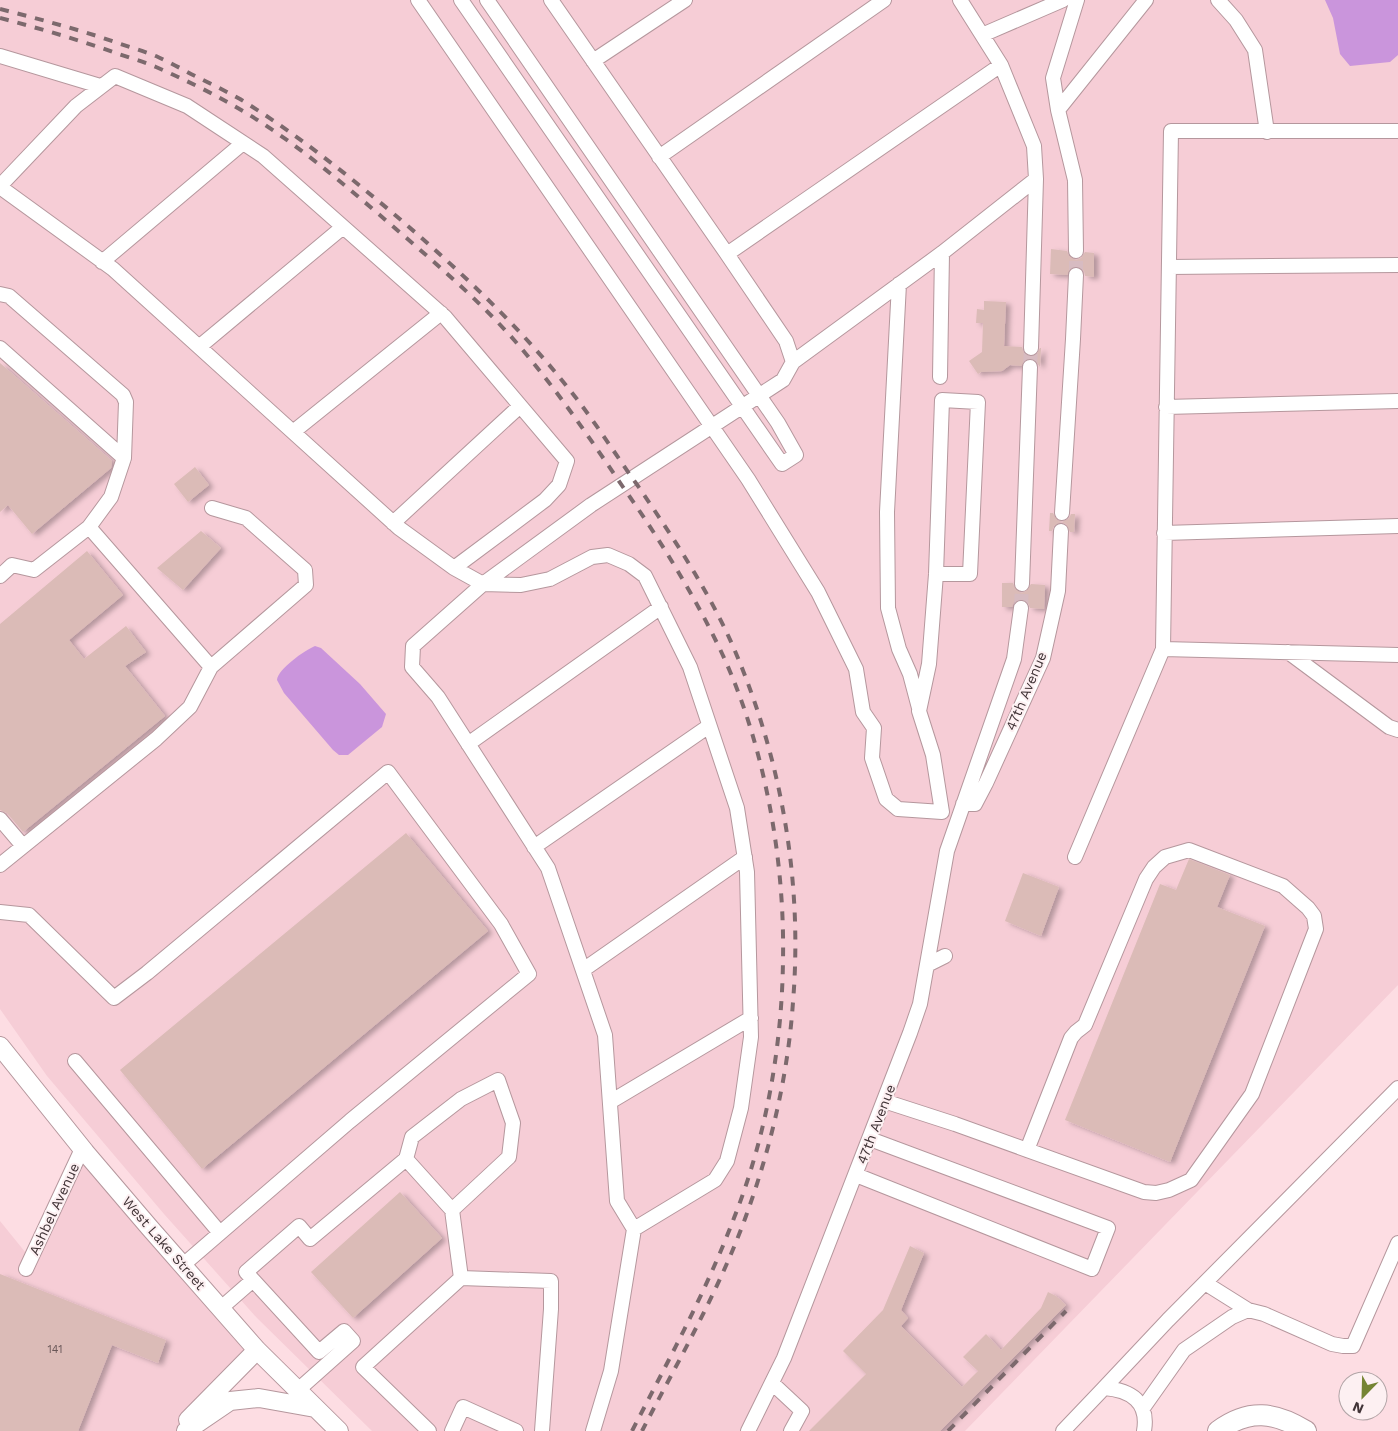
<svg xmlns="http://www.w3.org/2000/svg" width="1398" height="1431" font-family="'Work Sans',sans-serif">
	<defs>
		<filter id="shadow"><feDropShadow dx="4.5" dy="2.5" stdDeviation="2.5" flood-color="#0004"/></filter>
	</defs>
	<rect width="100%" height="100%" fill="#fddde3"/>
	<path fill="#f6cdd6" d="M 0,0 L 1398,0 L 1398,985 L 965,1431 L 372,1431 L 257,1318 L 164,1214 L 47,1076 L 0,1009 Z
		M 85,1152 L 257,1350 L 179,1431 L 0,1431 L 0,1221 L 34,1263 Z"/>
	<path fill="#ca95dc" d="M 1325,0 L 1398,0 L 1398,55 L 1390,62 L 1350,66 L 1340,54 L 1333,18 Z
		M 315,646 L 321,648 L 360,684 L 386,714 L 382,727 L 348,755 L 339,755 L 333,750 L 284,693 L 277,680 C 278,669 305,650 315,646 Z"/>
	<path fill="#dbbbb7" filter="url(#shadow)" d="M 1051,249 L 1067,251 L 1069,256 L 1076,260 L 1081,258 L 1085,252 L 1094,253 L 1094,277 L 1085,276 L 1084,271 L 1077,266 L 1072,268 L 1067,275 L 1050,274 Z
		M 984,301 L 1006,302 L 1004,346 L 1022,347 L 1024,353 L 1030,357 L 1036,355 L 1040,348 L 1041,348 L 1040,367 L 1035,360 L 1030,358 L 1026,360 L 1021,366 L 1010,365 L 1002,371 L 981,372 L 978,374 L 969,361 L 982,352 L 983,323 L 976,323 L 977,309 L 984,310 Z
		M 0,363 L 112,461 L 111,468 L 32,534 L 8,505 L 0,512 Z
		M 195,467 L 209,485 L 188,502 L 174,484 Z
		M 1050,513 L 1053,513 L 1057,520 L 1062,522 L 1069,518 L 1071,514 L 1075,514 L 1074,532 L 1070,532 L 1066,524 L 1061,522 L 1054,526 L 1052,531 L 1049,531 Z
		M 201,531 L 221,548 L 183,590 L 157,568 Z
		M 87,551 L 123,595 L 69,640 L 84,659 L 126,626 L 146,652 L 125,666 L 165,716 L 23,832 L 7,813 L 0,810 L 0,624 Z
		M 1002,583 L 1013,583 L 1015,588 L 1021,593 L 1026,591 L 1031,584 L 1045,585 L 1044,609 L 1030,608 L 1027,601 L 1022,599 L 1014,602 L 1012,607 L 1002,607 Z
		M 406,833 L 488,931 L 202,1169 L 120,1070 Z
		M 1189,859 L 1230,875 L 1217,907 L 1265,926 L 1170,1162 L 1065,1120 L 1160,884 L 1176,890 Z
		M 1023,873 L 1059,887 L 1041,936 L 1005,921 Z
		M 400,1192 L 442,1238 L 353,1318 L 311,1272 Z
		M 910,1246 L 924,1253 L 901,1310 L 908,1318 L 901,1326 L 962,1387 L 978,1371 L 963,1357 L 986,1334 L 1001,1350 L 1041,1308 L 1048,1292 L 1056,1296 L 1066,1305 L 940,1431 L 809,1431 L 866,1374 L 843,1351 L 883,1310 Z
		M 0,1274 L 166,1340 L 158,1363 L 112,1345 L 78,1431 L 0,1431 Z"/>
	<g fill="none" stroke-linecap="round" stroke-linejoin="round">
		<path stroke="#d7bbc1" stroke-width="14" stroke-dasharray="14 7" stroke-linecap="butt" d="M 1076,275 L 1076,251
			M 1030,367 L 1031,348
			M 1021,608 L 1022,584"/>
		<defs>
			<path id="minor" d="M 418,0 L 748,479 L 818,592 L 856,669 L 863,712 L 874,728 L 872,758 L 886,799 L 898,809 L 942,812 L 933,755 L 919,711 L 929,664 L 936,574 L 942,400 L 978,402 L 970,574 L 936,574
				M 461,0 L 782,464 L 796,455 L 778,423 L 487,0
				M 551,0 L 727,254
				M 960,0 L 1001,65
				M 1218,0 L 1236,20 L 1255,50 L 1267,132
				M 982,35 L 1063,0
				M 0,56 L 100,86
				M 593,61 L 685,0
				M 1058,110 L 1146,0
				M 659,157 L 884,0
				M 0,186 L 76,106 L 115,76 L 187,106 L 263,156 L 445,317 L 567,461 L 559,485 L 545,500 L 454,568
				M 0,187 L 113,269 L 399,528 L 454,568 L 483,584 L 413,646 L 412,667 L 438,697 L 548,868 L 605,1035 L 617,1201 L 634,1229 L 715,1180 L 727,1161 L 741,1108 L 751,1037 L 747,872 L 737,808 L 690,667 L 645,576 L 629,564 L 608,555 L 592,557 L 550,579 L 521,585 L 483,584 L 591,505 L 783,380 L 793,362 L 786,341 L 727,254 L 1001,65 L 1034,146 L 1036,179 L 1031,348
				M 1076,251 L 1075,180 L 1058,110 L 1053,78 L 1077,0
				M 102,262 L 243,143
				M 1169,267 L 1398,265
				M 899,284 L 887,512 L 888,608 L 899,649 L 910,674 L 919,708
				M 0,294 L 9,296 L 123,395 L 126,402 L 124,458 L 111,497 L 89,527 L 34,570 L 12,565 L 0,576
				M 199,347 L 343,227
				M 0,348 L 124,458
				M 793,362 L 942,253 L 1036,179
				M 940,377 L 942,253
				M 1166,407 L 1398,401
				M 293,432 L 441,313
				M 1062,513 L 1073,339 L 1076,275
				M 393,523 L 520,406
				M 89,527 L 211,667
				M 1164,533 L 1398,526
				M 1022,584 L 1030,367
				M 1163,649 L 1398,655
				M 1288,652 L 1389,727 L 1398,730
				M 468,744 L 661,607
				M 963,804 L 975,804 L 986,783 L 1043,658 L 1058,591 L 1061,531
				M 0,819 L 23,846
				M 534,847 L 709,726
				M 1075,857 L 1163,649 L 1171,131 L 1398,131
				M 0,865 L 156,739 L 190,707 L 211,667 L 306,585 L 305,570 L 246,518 L 212,508
				M 0,912 L 29,915 L 114,998 L 147,973 L 388,772 L 501,924 L 529,974 L 350,1121 L 183,1265
				M 927,965 L 945,956
				M 583,970 L 745,857
				M 75,1061 L 220,1233
				M 884,1101 L 955,1124 L 1144,1192 L 1156,1193 L 1169,1190 L 1191,1180 L 1252,1094 L 1316,929 L 1314,916 L 1308,908 L 1283,886 L 1189,850 L 1165,857 L 1154,867 L 1146,879 L 1085,1025 L 1076,1032 L 1071,1038 L 1027,1150
				M 610,1102 L 751,1018
				M 856,1175 L 1092,1269 L 1108,1228 L 870,1139
				M 452,1210 L 461,1278
				M 26,1269 L 82,1149
				M 253,1280 L 246,1272 L 299,1226 L 310,1239 L 406,1159 L 412,1137 L 461,1099 L 498,1080 L 513,1123 L 509,1157 L 452,1210 L 406,1159
				M 1205,1283 L 1248,1310 L 1264,1314 L 1332,1344 L 1343,1346 L 1353,1346 L 1398,1243
				M 221,1308 L 253,1280 L 319,1352 L 344,1331 L 353,1341 L 298,1390
				M 772,1383 L 802,1411 L 791,1431
				M 1104,1388 L 1168,1320 L 1398,1088
				M 1143,1408 L 1184,1350 L 1232,1317 L 1248,1310
				M 429,1431 L 363,1367 L 461,1278 L 551,1281 L 551,1309 L 542,1431
				M 452,1431 L 463,1407 L 516,1431
				M 593,1431 L 611,1371 L 634,1229
				M 748,1431 L 784,1358 L 910,1033 L 920,1004 L 947,851 L 1014,659 L 1021,608
				M 1063,1431 L 1104,1388 C 1131,1390 1149,1402 1144,1431"/>
			<path id="major" d="M 0,1046 L 85,1152 L 149,1227 L 257,1350 L 339,1431
				M 188,1420 L 257,1350
				M 186,1431 L 230,1401 L 259,1398 L 315,1408"/>
			<path id="highway" d="M 1218,1431 C 1249,1408 1275,1412 1306,1431"/>
		</defs>
		<use href="#minor" stroke="#b5979d" stroke-width="16"/>
		<use href="#major" stroke="#b5979d" stroke-width="20"/>
		<use href="#highway" stroke="#b5979d" stroke-width="22"/>
		<use href="#minor" stroke="#fff" stroke-width="14"/>
		<use href="#major" stroke="#fff" stroke-width="18"/>
		<use href="#highway" stroke="#fff" stroke-width="20"/>
		<path stroke="#7c696d" stroke-width="4" stroke-dasharray="9 9" stroke-linecap="butt" d="M 0,9 C 39,19 77,29 115,42 C 129,47 144,51 158,57 C 169,62 180,68 191,74 C 207,82 224,90 240,99 C 297,134 349,176 401,220 C 461,272 519,326 569,389 C 594,420 615,454 638,486 C 672,536 707,588 732,644 C 781,756 803,880 793,1002 C 788,1075 771,1147 746,1216 C 719,1291 678,1361 642,1431
			M 0,18 C 38,28 76,39 113,52 C 127,57 142,61 156,67 C 181,78 206,90 229,103 C 287,135 339,180 389,223 C 433,261 477,298 515,341 C 555,387 589,437 623,487 C 658,537 690,588 717,643 C 763,736 785,856 783,960 C 782,1047 766,1137 734,1218 C 706,1292 668,1361 632,1431
			M 948,1431 L 1066,1311"/>
	</g>
	<g text-anchor="middle" stroke-width="4" stroke-linejoin="round" paint-order="stroke">
		<g font-size="11" fill="#685657">
			<text x="55" y="1353">141</text>
		</g>
		<g font-size="14" fill="#413437" stroke="#fdf0f2">
			<text transform="translate(1026 691) rotate(-67)" y="5">47th Avenue</text>
			<text transform="translate(876 1124) rotate(-69)" y="5">47th Avenue</text>
			<text transform="translate(54 1209) rotate(-65)" y="5">Ashbel Avenue</text>
			<text transform="translate(164 1243) rotate(49)" y="5">West Lake Street</text>
		</g>
	</g>
	<g transform="translate(1363 1396) rotate(203)"><circle r="24" fill="#fdf0f2" stroke="#b2a5a7"/>
	<path d="M0-4L9 19L0 12L-9 19Z" fill="#758433"/>
	<text y="-8" font-size="14" font-weight="bold" text-anchor="middle" fill="#413437">N</text>
	</g>
</svg>
